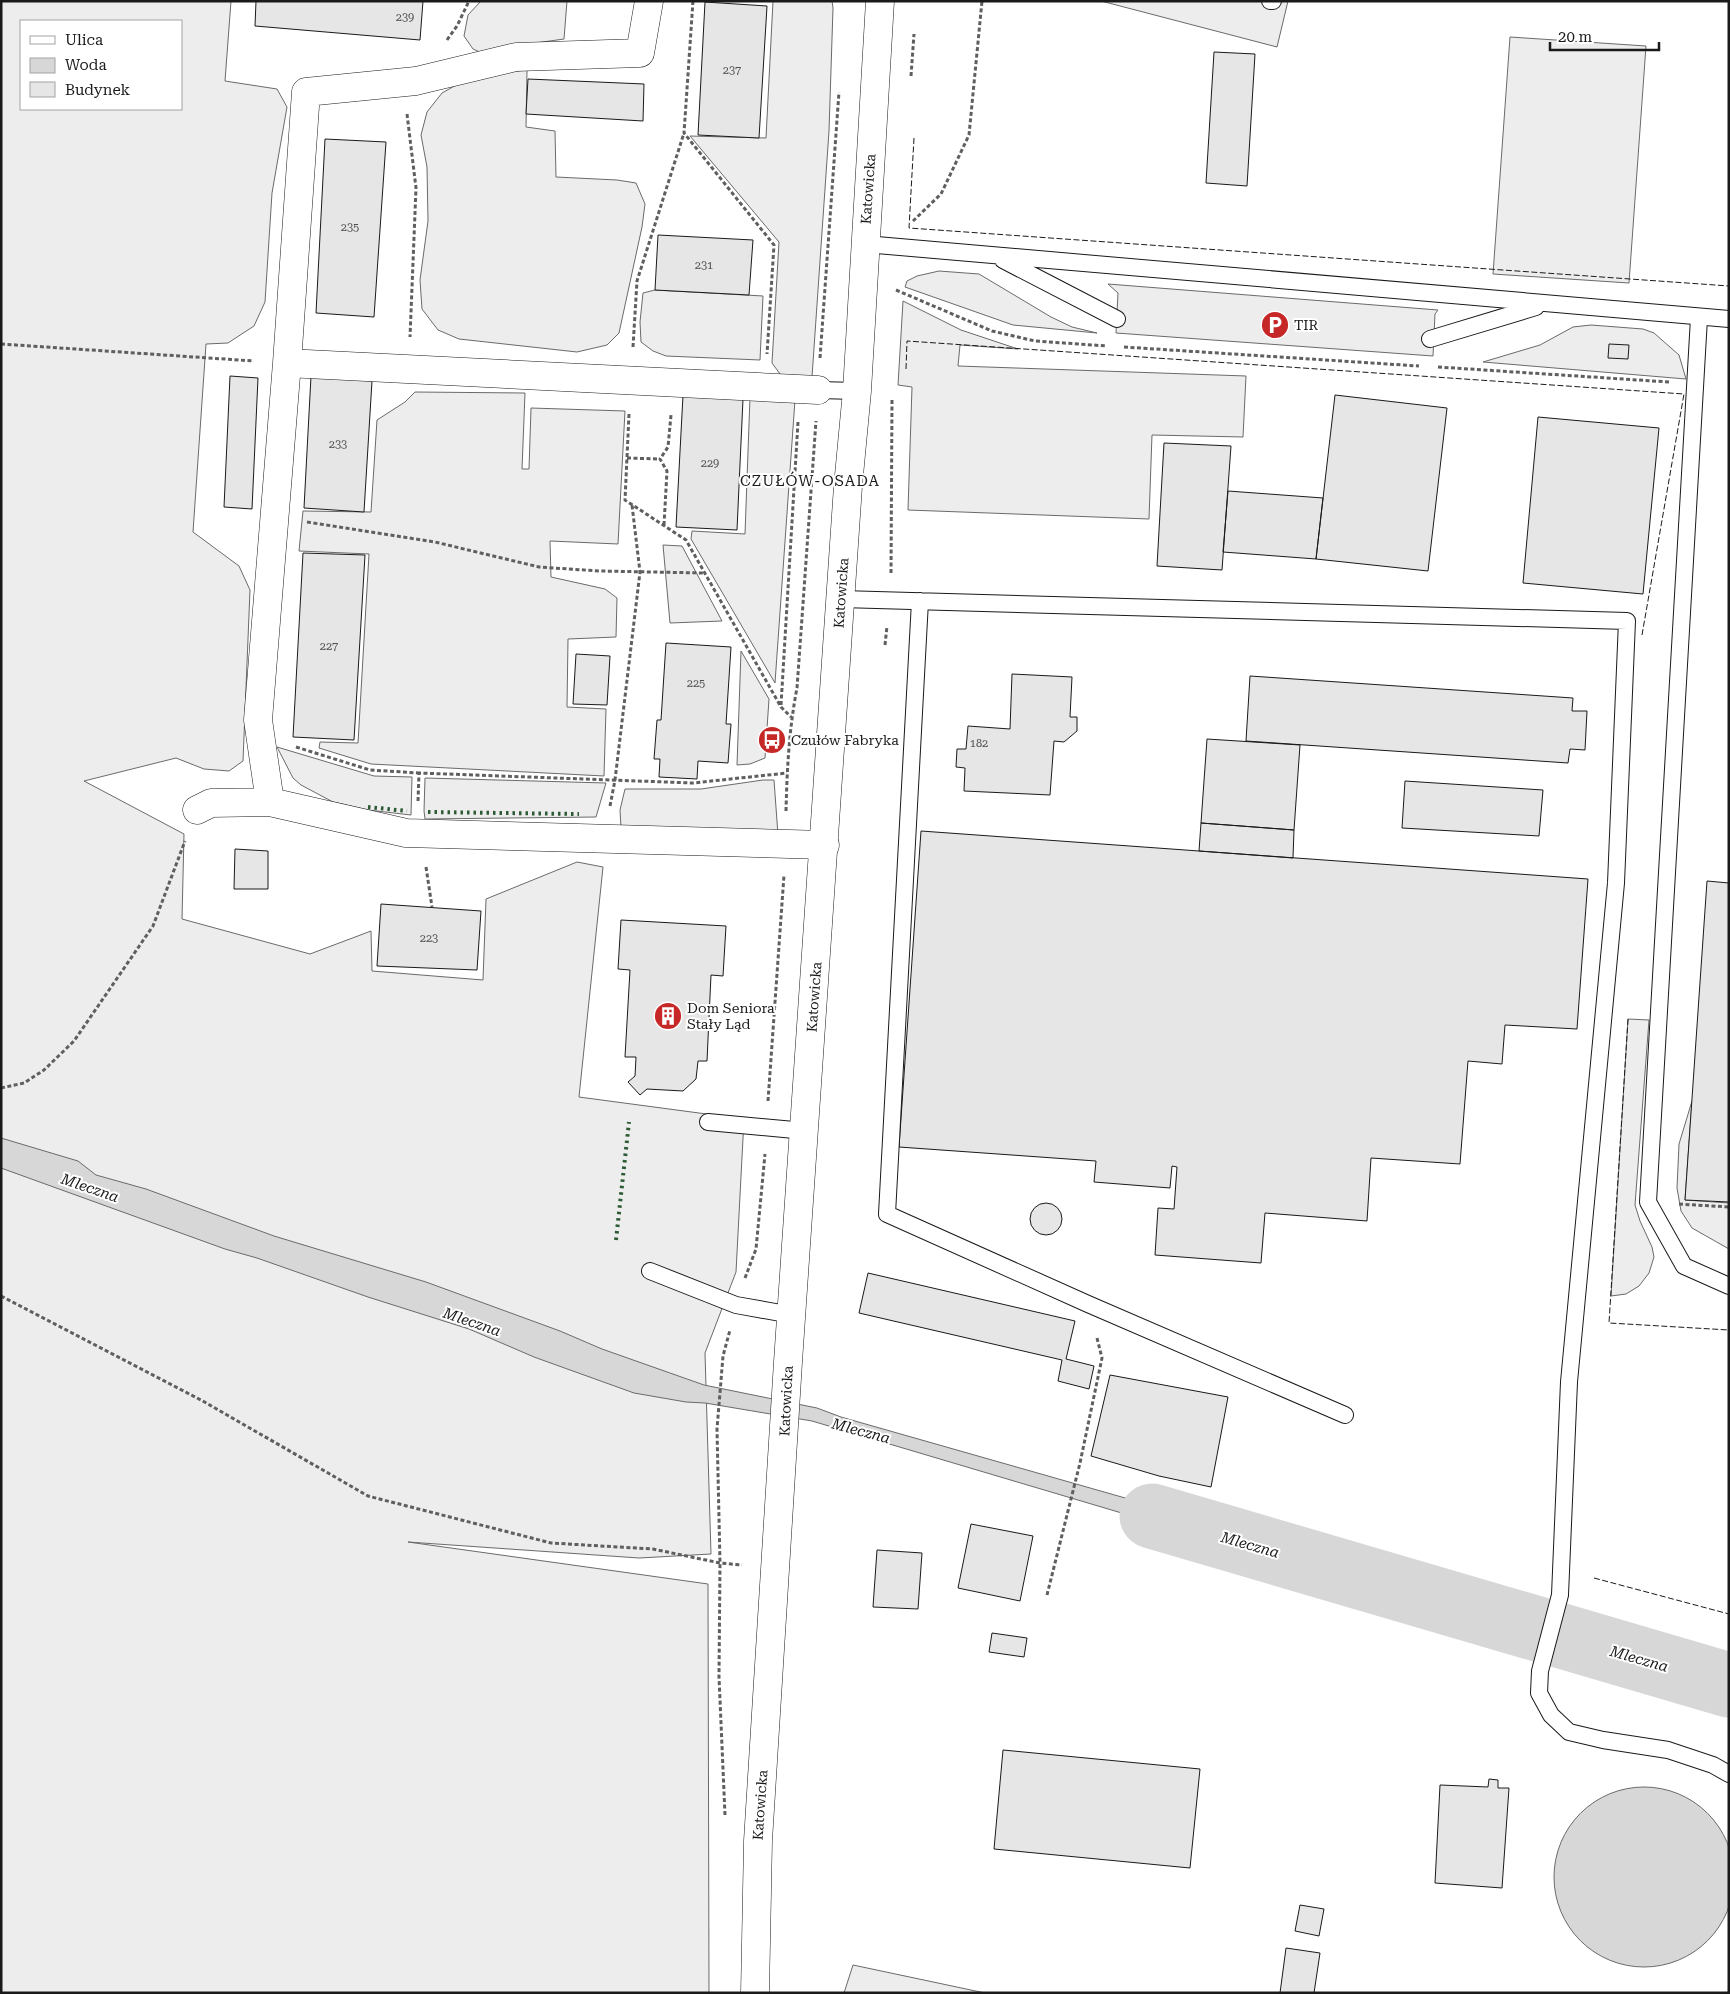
<svg xmlns="http://www.w3.org/2000/svg" width="1730" height="1994" font-family="'Roboto Serif',serif">
	<rect width="100%" height="100%" fill="#fff"/>
	<path fill="#ededed" stroke="#6a6a6a" fill-rule="evenodd" d="M 1,1 L 231,1 L 225,81 L 277,89 L 287,107 L 272,193 L 265,302 L 254,326 L 228,343 L 206,344 L 193,532 L 239,566 L 250,590 L 243,761 L 229,771 L 204,769 L 176,758 L 84,781 L 184,834 L 182,919 L 310,954 L 371,931 L 372,971 L 483,980 L 486,899 L 577,862 L 603,867 L 579,1097 L 744,1119 L 736,1272 L 705,1353 L 711,1554 L 639,1558 L 408,1542 L 708,1584 L 709,1993 L 1,1993 ZM 21,21 L 181,21 L 181,109 L 21,109 Z
		M 481,1 L 567,1 L 564,39 L 514,46 L 482,53 L 473,49 L 464,36 L 468,15 Z
		M 773,1 L 832,1 L 833,8 L 829,131 L 812,377 L 783,378 L 772,363 L 779,242 L 690,136 L 766,138 Z
		M 1101,1 L 1288,1 L 1277,47 Z
		M 1510,37 L 1646,46 L 1629,283 L 1493,274 Z
		M 527,70 L 526,127 L 555,131 L 556,177 L 617,180 L 636,183 L 645,204 L 642,227 L 619,333 L 607,345 L 577,352 L 459,339 L 438,330 L 422,309 L 420,280 L 428,221 L 427,167 L 421,135 L 427,112 L 442,93 L 474,75 Z
		M 939,271 L 979,274 L 1051,317 L 1072,327 L 1097,333 L 1013,325 L 905,287 L 907,281 L 917,276 Z
		M 1108,284 L 1438,310 L 1435,314 L 1433,356 L 1116,333 L 1118,293 Z
		M 655,290 L 763,296 L 760,360 L 666,356 L 653,351 L 641,342 L 640,322 L 643,293 Z
		M 903,301 L 961,330 L 1018,349 L 960,345 L 958,366 L 1246,376 L 1243,437 L 1152,435 L 1149,519 L 908,510 L 912,387 L 898,385 Z
		M 1591,325 L 1643,329 L 1654,333 L 1679,355 L 1686,379 L 1483,362 L 1540,345 L 1573,327 Z
		M 415,392 L 525,393 L 522,469 L 529,469 L 531,408 L 625,411 L 618,544 L 550,541 L 551,577 L 605,589 L 617,598 L 616,637 L 568,639 L 567,707 L 606,709 L 604,776 L 371,764 L 319,748 L 320,742 L 358,743 L 369,554 L 299,551 L 303,511 L 371,512 L 377,420 L 405,402 Z
		M 750,397 L 795,400 L 775,683 L 691,539 L 692,531 L 745,534 Z
		M 663,545 L 682,546 L 722,621 L 670,623 Z
		M 741,651 L 769,699 L 765,758 L 750,764 L 737,765 Z
		M 277,747 L 374,776 L 412,777 L 411,815 L 368,810 L 333,802 L 301,785 L 293,778 Z
		M 425,778 L 606,783 L 596,817 L 425,819 L 424,811 Z
		M 763,780 L 774,780 L 778,835 L 621,828 L 620,810 L 625,789 L 701,789 Z
		M 1628,1019 L 1649,1020 L 1635,1205 L 1640,1221 L 1652,1247 L 1654,1257 L 1649,1273 L 1639,1286 L 1626,1294 L 1611,1296 Z
		M 1692,1101 L 1685,1200 L 1729,1203 L 1729,1249 L 1692,1228 L 1681,1211 L 1677,1188 L 1679,1144 Z
		M 853,1965 L 985,1993 L 844,1993 Z"/>
	<path fill="#d7d7d7" stroke="#6a6a6a" d="M 1,1138 L 78,1161 L 96,1175 L 146,1189 L 274,1236 L 426,1282 L 560,1331 L 602,1349 L 704,1385 L 817,1408 L 841,1417 L 1241,1531 L 1236,1547 L 812,1421 L 705,1403 L 686,1402 L 634,1393 L 534,1357 L 469,1329 L 368,1297 L 257,1258 L 225,1249 L 1,1168 Z
		M1554 1877a90 90 0 1 1 180 0a90 90 0 1 1-180 0Z"/>
	<g fill="none" stroke-linecap="round" stroke-linejoin="round">
		<path stroke="#d7d7d7" stroke-width="65" d="M 1152,1516 L 1729,1685"/>
	</g>
	<path fill="#e6e6e6" stroke="#1a1a1a" d="M 256,1 L 423,1 L 420,40 L 255,26 Z
		M 705,2 L 767,6 L 759,138 L 698,135 Z
		M 1214,52 L 1255,54 L 1247,186 L 1206,183 Z
		M 528,79 L 644,84 L 643,121 L 526,114 Z
		M 325,139 L 386,142 L 374,317 L 316,313 Z
		M 658,235 L 753,240 L 749,295 L 655,290 Z
		M 1609,344 L 1629,345 L 1628,359 L 1608,358 Z
		M 230,376 L 258,378 L 252,509 L 224,507 Z
		M 311,376 L 372,381 L 364,512 L 304,508 Z
		M 683,395 L 743,399 L 737,530 L 676,527 Z
		M 1335,395 L 1447,408 L 1428,571 L 1316,559 Z
		M 1538,417 L 1659,428 L 1643,594 L 1523,583 Z
		M 1164,443 L 1231,446 L 1222,570 L 1157,566 Z
		M 1228,491 L 1323,498 L 1316,559 L 1223,552 Z
		M 303,553 L 365,555 L 354,740 L 293,737 Z
		M 666,643 L 731,647 L 726,724 L 731,724 L 728,763 L 698,761 L 697,779 L 659,777 L 660,759 L 654,759 L 657,720 L 661,720 Z
		M 576,654 L 610,656 L 607,705 L 573,704 Z
		M 1012,674 L 1072,677 L 1070,717 L 1077,717 L 1077,731 L 1064,742 L 1054,741 L 1050,795 L 964,791 L 965,768 L 956,767 L 957,749 L 966,749 L 968,726 L 1010,729 Z
		M 1250,676 L 1573,698 L 1572,711 L 1587,711 L 1585,750 L 1570,749 L 1568,763 L 1246,741 Z
		M 1207,739 L 1300,745 L 1294,830 L 1201,823 Z
		M 1405,781 L 1543,790 L 1539,836 L 1402,828 Z
		M 1201,823 L 1294,830 L 1293,858 L 1199,851 Z
		M 921,831 L 1588,879 L 1577,1029 L 1505,1025 L 1502,1064 L 1468,1061 L 1460,1164 L 1371,1158 L 1367,1221 L 1265,1213 L 1261,1263 L 1155,1255 L 1158,1208 L 1174,1209 L 1177,1167 L 1172,1166 L 1170,1188 L 1094,1182 L 1096,1161 L 899,1147 Z
		M 235,849 L 268,851 L 268,889 L 234,889 Z
		M 1707,881 L 1729,883 L 1729,1202 L 1685,1200 Z
		M 381,904 L 481,911 L 477,970 L 377,966 Z
		M 621,920 L 726,926 L 723,976 L 711,975 L 707,1061 L 698,1061 L 696,1079 L 683,1091 L 647,1089 L 640,1095 L 628,1082 L 635,1076 L 636,1057 L 625,1057 L 630,970 L 618,969 Z
		M1030 1219a16 16 0 1 1 32 0a16 16 0 1 1-32 0Z
		M 868,1273 L 1075,1321 L 1066,1359 L 1094,1366 L 1089,1389 L 1058,1381 L 1062,1360 L 859,1313 Z
		M 1110,1375 L 1228,1397 L 1211,1487 L 1159,1476 L 1091,1456 Z
		M 971,1524 L 1033,1536 L 1020,1601 L 958,1588 Z
		M 877,1550 L 922,1553 L 918,1609 L 873,1607 Z
		M 992,1633 L 1027,1638 L 1024,1657 L 989,1652 Z
		M 1003,1750 L 1200,1769 L 1190,1868 L 994,1849 Z
		M 1489,1779 L 1498,1780 L 1498,1788 L 1509,1788 L 1502,1888 L 1435,1883 L 1440,1785 L 1488,1787 Z
		M 1300,1905 L 1324,1909 L 1319,1936 L 1295,1931 Z
		M 1286,1948 L 1320,1953 L 1314,1993 L 1280,1993 Z"/>
	<g fill="none" stroke-linecap="round" stroke-linejoin="round">
		<defs>
			<path id="lane" d="M 1270,1 L 1273,1
				M 865,244 L 1729,319
				M 1003,260 L 1117,319
				M 1699,318 L 1648,1202 L 1684,1266 L 1729,1286
				M 1430,339 L 1536,307
				M 818,390 L 857,391
				M 841,599 L 1627,621 L 1616,883 L 1569,1382 L 1560,1595 L 1540,1671 L 1539,1693 L 1551,1715 L 1569,1732 L 1603,1740 L 1668,1750 L 1713,1765 L 1729,1774
				M 920,601 L 887,1214 L 1088,1304 L 1345,1415
				M 708,1122 L 805,1131
				M 650,1271 L 736,1305 L 792,1315"/>
			<path id="street" d="M 287,363 L 818,390
				M 270,802 L 258,720 L 287,363 L 306,92 L 416,81 L 516,57 L 640,53 L 649,1
				M 197,810 L 211,803 L 270,802 L 406,833 L 825,845"/>
			<path id="secondary" d="M 755,1993 L 758,1841 L 788,1362 L 848,486 L 857,391 L 880,1"/>
		</defs>
		<use href="#lane" stroke="#1a1a1a" stroke-width="18"/>
		<use href="#street" stroke="#1a1a1a" stroke-width="29"/>
		<use href="#secondary" stroke="#1a1a1a" stroke-width="29"/>
		<path stroke="#5f5f5f" stroke-width="3" stroke-dasharray="4 2.5" stroke-linecap="butt" d="M 693,1 L 684,133 L 774,245 L 767,354
			M 447,40 L 457,26 L 469,1
			M 911,76 L 914,34
			M 407,114 L 416,188 L 410,337
			M 913,221 L 941,194 L 969,135 L 982,1
			M 896,290 L 992,331 L 1035,341 L 1107,346
			M 1,344 L 254,361
			M 633,347 L 637,281 L 684,133
			M 1124,347 L 1419,366
			M 820,358 L 839,92
			M 1438,367 L 1669,382
			M 629,414 L 625,500 L 686,540 L 781,707 L 791,717
			M 627,458 L 660,459
			M 307,522 L 435,542 L 539,567 L 599,571 L 705,573
			M 664,525 L 667,471 L 660,459 L 668,447 L 671,415
			M 891,573 L 892,399
			M 885,645 L 887,626
			M 781,705 L 798,422
			M 296,747 L 370,770 L 419,773
			M 418,801 L 419,773 L 693,783 L 787,773
			M 610,806 L 615,780 L 640,572 L 632,505
			M 786,811 C 787,770 789,729 797,688 L 816,421
			M 426,867 L 432,907
			M 1,1088 L 24,1083 L 44,1070 L 74,1041 L 153,926 L 185,841
			M 768,1101 L 784,875
			M 1679,1204 L 1729,1207
			M 745,1278 L 756,1249 L 765,1154
			M 1,1296 L 201,1400 L 368,1496 L 551,1543 L 653,1549 L 720,1563 L 742,1565
			M 1047,1595 L 1080,1463 L 1102,1358 L 1097,1338
			M 725,1815 L 719,1677 L 720,1563 L 717,1429 L 723,1356 L 730,1330"/>
		<use href="#lane" stroke="#fff" stroke-width="16"/>
		<use href="#street" stroke="#fff" stroke-width="28"/>
		<use href="#secondary" stroke="#fff" stroke-width="28"/>
		<path stroke="#2b5a34" stroke-width="4" stroke-dasharray="2.5 4" stroke-linecap="butt" d="M 368,807 L 407,811
			M 428,812 L 579,814
			M 616,1240 L 629,1122"/>
		<path stroke="#1a1a1a" stroke-width="1" stroke-dasharray="6 2.5" stroke-linecap="butt" d="M 914,138 L 909,228 L 1729,286
			M 906,369 L 907,341 L 1684,394 L 1642,635
			M 1628,1019 L 1609,1323 L 1729,1330
			M 1594,1578 L 1729,1614"/>
	</g>
	<defs>
		<symbol id="parking-disc" viewBox="-11 -11 22 22"><circle r="9.5" fill="#c62828" stroke="#fff"/><path d="M-3.5-5.5H1a3.5 3.5 0 0 1 0 7H-1V5.5H-3.5ZM-1-3.4V-.6H.8a1.4 1.4 0 0 0 0-2.8Z" fill="#fff"/></symbol>
		<symbol id="bus-disc" viewBox="-11 -11 22 22"><circle r="9.5" fill="#c62828" stroke="#fff"/><path d="M-5-6H5V4H4V6H2V4H-2V6H-4V4H-5ZM-3.5-4V0h7V-4ZM-3.5 1.2v1.5H-2V1.2ZM2 1.2v1.5H3.5V1.2Z" fill="#fff"/></symbol>
		<symbol id="building-disc" viewBox="-11 -11 22 22"><circle r="9.5" fill="#c62828" stroke="#fff"/><path d="M-4-6H4V6H1V3H-1V6H-4ZM-2.5-4.3h1.7v1.8h-1.7ZM.8-4.3h1.7v1.8H.8ZM-2.5-1h1.7V.8h-1.7ZM.8-1h1.7V.8H.8Z" fill="#fff"/></symbol>
	</defs>
	<g fill-rule="evenodd">
		<use href="#parking-disc" x="1259" y="309" width="32" height="32"/>
		<use href="#bus-disc" x="756" y="724" width="32" height="32"/>
		<use href="#building-disc" x="652" y="1000" width="32" height="32"/>
	</g>
	<g text-anchor="middle" stroke-width="4" stroke-linejoin="round" paint-order="stroke">
		<g font-size="11" fill="#4d4d4d">
			<text x="405" y="21">239</text>
			<text x="732" y="74">237</text>
			<text x="350" y="231">235</text>
			<text x="704" y="269">231</text>
			<text x="338" y="448">233</text>
			<text x="710" y="467">229</text>
			<text x="329" y="650">227</text>
			<text x="696" y="687">225</text>
			<text x="979" y="747">182</text>
			<text x="429" y="942">223</text>
		</g>
		<g font-size="14" fill="#1a1a1a" stroke="#fff">
			<text transform="translate(868 189) rotate(-86)" y="5">Katowicka</text>
			<text transform="translate(841 593) rotate(-86)" y="5">Katowicka</text>
			<text transform="translate(814 997) rotate(-86)" y="5">Katowicka</text>
			<text transform="translate(786 1401) rotate(-87)" y="5">Katowicka</text>
			<text transform="translate(760 1805) rotate(-86)" y="5">Katowicka</text>
		</g>
		<g font-size="14" fill="#1a1a1a" stroke="#fff" text-anchor="start">
			<text x="1294" y="330">TIR</text>
			<text x="791" y="745">Czułów Fabryka</text>
			<text x="687" y="1013">Dom Seniora<tspan x="687" dy="16">Stały Ląd</tspan></text>
		</g>
		<g font-size="15" letter-spacing="1" fill="#1a1a1a" stroke="#fff">
			<text x="810" y="486">CZUŁÓW-OSADA</text>
		</g>
		<g font-size="15" font-style="italic" fill="#1a1a1a" stroke="#fff">
			<text transform="translate(90 1188) rotate(19)" y="5">Mleczna</text>
			<text transform="translate(472 1322) rotate(19)" y="5">Mleczna</text>
			<text transform="translate(861 1431) rotate(15)" y="5">Mleczna</text>
			<text transform="translate(1250 1545) rotate(16)" y="5">Mleczna</text>
			<text transform="translate(1639 1659) rotate(16)" y="5">Mleczna</text>
		</g>
	</g>
	<rect width="1730" height="1994" fill="none" stroke="#1a1a1a" stroke-width="5"/>
	<rect x="20" y="20" width="162" height="90" fill="#ffffff" stroke="#a3a3a3"/>
	<rect x="30" y="36" width="25" height="8" fill="#ffffff" stroke="#a3a3a3"/>
	<text x="65" y="45" font-size="15" fill="#1a1a1a">Ulica</text>
	<rect x="30" y="58" width="25" height="15" fill="#d7d7d7" stroke="#a3a3a3"/>
	<text x="65" y="70" font-size="15" fill="#1a1a1a">Woda</text>
	<rect x="30" y="82" width="25" height="15" fill="#e6e6e6" stroke="#a3a3a3"/>
	<text x="65" y="95" font-size="15" fill="#1a1a1a">Budynek</text>
	<path d="M1550 42v8h109v-8" fill="none" stroke="#1a1a1a" stroke-width="2.5"/>
	<text x="1558" y="42" font-size="15" fill="#1a1a1a" stroke="#ffffff" stroke-width="4" paint-order="stroke">20 m</text>
</svg>
